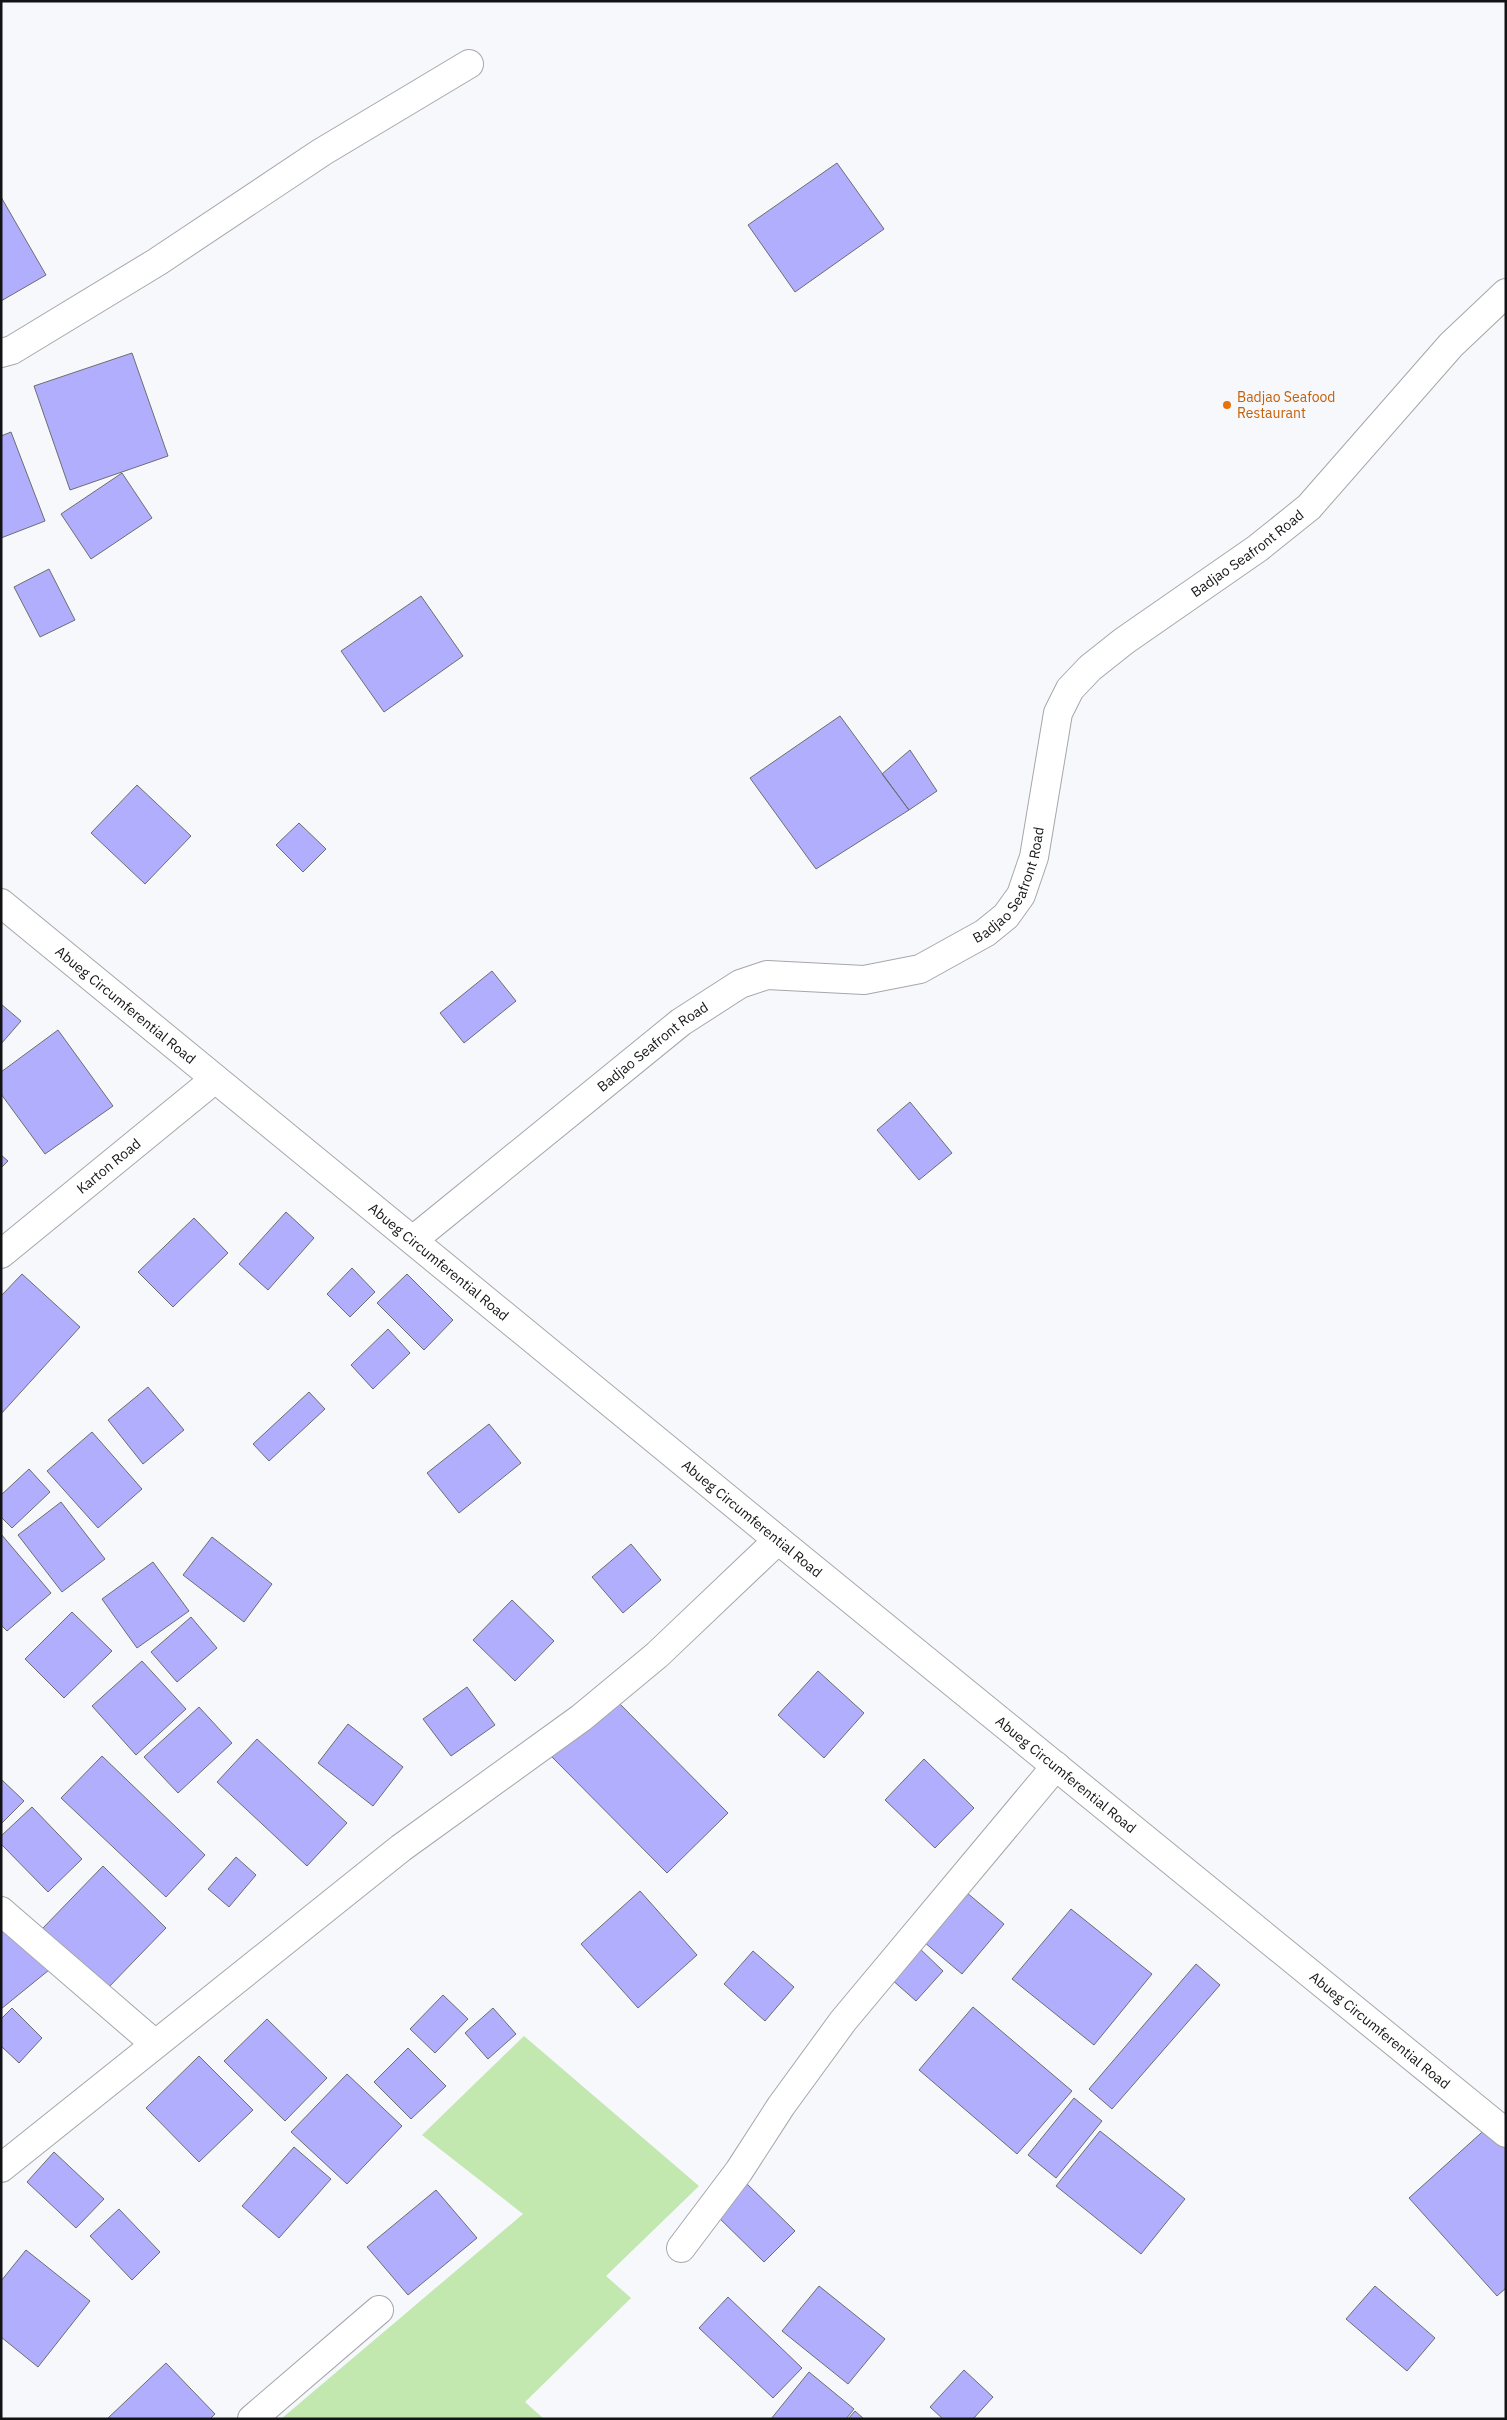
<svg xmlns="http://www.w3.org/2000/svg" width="1507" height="2420" font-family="'IBM Plex Sans',sans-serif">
	<rect width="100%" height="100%" fill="#f6f8fc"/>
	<path fill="#c2e7af" d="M 524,2036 L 699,2186 L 606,2276 L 631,2298 L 525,2402 L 544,2419 L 281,2419 L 523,2214 L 422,2135 Z"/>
	<path fill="#b2aefe" stroke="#6d6d71" d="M 837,163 L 884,229 L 795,292 L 748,225 Z
		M 1,197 L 46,275 L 1,301 Z
		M 132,353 L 168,456 L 70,490 L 34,386 Z
		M 11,432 L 45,521 L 1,538 L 1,436 Z
		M 122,473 L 152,518 L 91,559 L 61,514 Z
		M 49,569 L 75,620 L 40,637 L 14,587 Z
		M 421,596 L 463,656 L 384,712 L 341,651 Z
		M 840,716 L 909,810 L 816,869 L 750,778 Z
		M 910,750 L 937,791 L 909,810 L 882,774 Z
		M 137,785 L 191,836 L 145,884 L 91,833 Z
		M 299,823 L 326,849 L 303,872 L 276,845 Z
		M 492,971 L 516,1001 L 464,1043 L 440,1013 Z
		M 1,1004 L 21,1021 L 1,1044 Z
		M 58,1030 L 113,1106 L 45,1154 L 1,1094 L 1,1072 Z
		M 910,1102 L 952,1153 L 919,1180 L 877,1130 Z
		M 1,1155 L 8,1161 L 1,1168 Z
		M 286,1212 L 314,1238 L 268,1290 L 239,1264 Z
		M 194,1218 L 228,1253 L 173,1307 L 138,1272 Z
		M 352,1268 L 375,1292 L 350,1317 L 327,1294 Z
		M 22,1274 L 80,1327 L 1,1414 L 1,1296 Z
		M 407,1274 L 453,1320 L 424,1350 L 377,1303 Z
		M 388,1329 L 410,1353 L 373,1389 L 351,1365 Z
		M 148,1387 L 184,1430 L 143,1464 L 108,1420 Z
		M 309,1392 L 325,1409 L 269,1461 L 253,1444 Z
		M 489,1424 L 521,1463 L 459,1513 L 427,1473 Z
		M 92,1432 L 142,1489 L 98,1528 L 47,1471 Z
		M 29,1469 L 50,1492 L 12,1528 L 1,1517 L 1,1495 Z
		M 61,1502 L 105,1559 L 62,1592 L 18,1535 Z
		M 1,1534 L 51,1593 L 7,1631 L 1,1625 Z
		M 212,1537 L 272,1584 L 244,1622 L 183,1575 Z
		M 631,1544 L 661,1580 L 623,1613 L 592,1577 Z
		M 153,1562 L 189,1611 L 137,1648 L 102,1599 Z
		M 512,1600 L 554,1641 L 515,1681 L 473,1640 Z
		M 72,1612 L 112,1651 L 64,1698 L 25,1659 Z
		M 191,1617 L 217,1648 L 177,1682 L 151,1652 Z
		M 142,1661 L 186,1709 L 136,1755 L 92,1706 Z
		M 818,1671 L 864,1713 L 824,1758 L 778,1715 Z
		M 467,1687 L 495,1725 L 451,1756 L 423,1719 Z
		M 613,1697 L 728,1813 L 667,1873 L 552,1757 Z
		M 199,1707 L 232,1743 L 178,1793 L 144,1757 Z
		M 348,1724 L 403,1767 L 373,1806 L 318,1763 Z
		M 257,1739 L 347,1823 L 307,1866 L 217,1782 Z
		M 102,1756 L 205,1855 L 166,1897 L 61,1798 Z
		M 924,1759 L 974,1808 L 935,1848 L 885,1800 Z
		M 1,1779 L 24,1801 L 1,1824 Z
		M 32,1807 L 82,1859 L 48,1892 L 1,1844 L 1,1836 Z
		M 236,1857 L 256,1875 L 229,1907 L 208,1889 Z
		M 103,1866 L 166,1928 L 106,1990 L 42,1929 Z
		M 960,1887 L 1004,1924 L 962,1974 L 918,1937 Z
		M 640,1891 L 697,1955 L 638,2008 L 581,1944 Z
		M 1071,1909 L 1152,1974 L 1094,2045 L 1012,1979 Z
		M 12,1924 L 49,1970 L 1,2009 L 1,1932 Z
		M 918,1947 L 943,1971 L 916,2001 L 890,1978 Z
		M 753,1951 L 794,1987 L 765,2021 L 724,1984 Z
		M 1196,1964 L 1220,1985 L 1112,2109 L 1089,2089 Z
		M 443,1995 L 468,2019 L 435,2053 L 410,2029 Z
		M 973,2007 L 1072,2091 L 1017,2154 L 919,2070 Z
		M 12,2008 L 42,2038 L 19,2063 L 1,2046 L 1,2019 Z
		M 493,2008 L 516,2034 L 488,2059 L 465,2033 Z
		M 267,2019 L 327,2078 L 285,2121 L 224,2061 Z
		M 408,2048 L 446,2086 L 411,2119 L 374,2082 Z
		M 199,2056 L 253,2110 L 199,2162 L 146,2108 Z
		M 347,2074 L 402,2126 L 347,2184 L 291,2132 Z
		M 1074,2098 L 1102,2121 L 1056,2178 L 1028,2155 Z
		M 1490,2125 L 1506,2143 L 1506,2288 L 1497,2296 L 1409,2198 Z
		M 1100,2131 L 1185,2199 L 1141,2254 L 1056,2186 Z
		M 294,2147 L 331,2179 L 279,2238 L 242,2206 Z
		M 54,2152 L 104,2199 L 76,2228 L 27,2182 Z
		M 745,2182 L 795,2231 L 764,2262 L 714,2213 Z
		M 436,2190 L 477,2238 L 408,2295 L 367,2247 Z
		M 119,2209 L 160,2252 L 132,2280 L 90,2236 Z
		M 26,2250 L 90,2301 L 38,2367 L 1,2337 L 1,2281 Z
		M 819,2286 L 885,2339 L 848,2384 L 782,2331 Z
		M 1375,2286 L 1435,2338 L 1407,2371 L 1346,2319 Z
		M 728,2297 L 802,2368 L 773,2398 L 699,2328 Z
		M 166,2363 L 215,2414 L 210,2419 L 107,2419 Z
		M 964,2370 L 993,2397 L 973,2419 L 943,2419 L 930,2407 Z
		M 809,2372 L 854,2409 L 846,2419 L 771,2419 Z
		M 855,2411 L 864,2419 L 848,2419 Z"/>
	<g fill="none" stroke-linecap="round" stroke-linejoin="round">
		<defs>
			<g id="minor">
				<path d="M 1,353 L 12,350 L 157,262 L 322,152 L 469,64"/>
				<path id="s1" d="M 1,903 L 778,1540 L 1506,2133"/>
				<path id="s2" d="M 413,1240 L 681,1022 L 740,984 L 767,975 L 864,980 L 920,969 L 985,933 L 1006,916 L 1021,895 L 1034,857 L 1058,713 L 1070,689 L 1090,668 L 1124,641 L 1258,548 L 1309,507 L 1451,345 L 1506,293"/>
				<path id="s3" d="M 1,1254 L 215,1079"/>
				<path d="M 1,1911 L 155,2044"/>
				<path d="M 1,2168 L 401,1848 L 581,1718 L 657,1655 L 778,1540"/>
				<path d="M 681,2248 L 739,2171 L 781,2106 L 843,2021 L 1056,1766"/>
				<path d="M 252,2419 L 379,2310"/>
			</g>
		</defs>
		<use href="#minor" stroke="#a6a7ab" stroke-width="30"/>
		<use href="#minor" stroke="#fff" stroke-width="28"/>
	</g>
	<circle fill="#e8710a" stroke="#f6f8fc" stroke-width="2" cx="1227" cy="405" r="5"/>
	<g text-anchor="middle" stroke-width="4.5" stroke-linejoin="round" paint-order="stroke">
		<g font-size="14" fill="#c56008" stroke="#f6f8fc" text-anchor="start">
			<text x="1237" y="402">Badjao Seafood<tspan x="1237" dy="16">Restaurant</tspan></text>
		</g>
		<g font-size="14" fill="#121314" stroke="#f6f8fc">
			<text dy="5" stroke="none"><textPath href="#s2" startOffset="1162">Badjao Seafront Road</textPath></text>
			<text dy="5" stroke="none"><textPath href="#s2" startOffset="728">Badjao Seafront Road</textPath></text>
			<text dy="5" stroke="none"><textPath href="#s1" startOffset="161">Abueg Circumferential Road</textPath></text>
			<text dy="5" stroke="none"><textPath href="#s2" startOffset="308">Badjao Seafront Road</textPath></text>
			<text dy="5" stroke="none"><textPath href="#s3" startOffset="139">Karton Road</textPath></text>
			<text dy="5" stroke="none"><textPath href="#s1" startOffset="566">Abueg Circumferential Road</textPath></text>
			<text dy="5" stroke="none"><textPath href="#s1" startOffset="971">Abueg Circumferential Road</textPath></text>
			<text dy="5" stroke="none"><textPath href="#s1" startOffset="1376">Abueg Circumferential Road</textPath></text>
			<text dy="5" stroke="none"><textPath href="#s1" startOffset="1781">Abueg Circumferential Road</textPath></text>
		</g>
	</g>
	<rect width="1507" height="2420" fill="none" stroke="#121314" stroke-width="5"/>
</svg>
